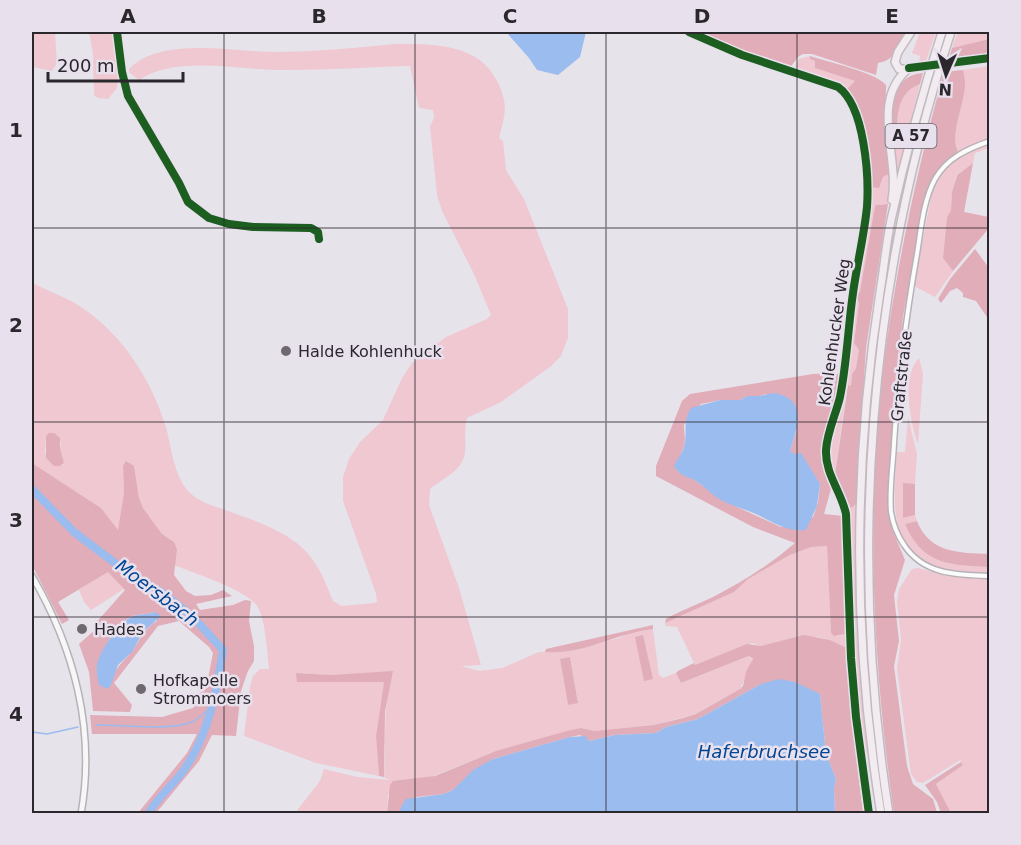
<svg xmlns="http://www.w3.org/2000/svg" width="1021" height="845" font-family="'DejaVu Sans',sans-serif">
	<rect width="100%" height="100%" fill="#e7e3ea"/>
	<path fill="#efc8d1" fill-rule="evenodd" d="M 32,32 L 55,32 L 57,63 L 52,71 L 32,67 Z
		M 89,32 L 114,32 L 118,81 L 117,88 L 108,99 L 98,98 L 94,95 L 93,54 Z
		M 920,32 L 936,32 L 926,61 L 919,62 L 920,56 L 912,53 Z
		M 958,32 L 989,32 L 989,39 L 952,48 Z
		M 395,44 C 433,44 480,43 498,83 C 502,91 505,101 505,110 C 504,120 501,129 499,138 L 503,141 L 506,170 L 524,199 L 568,309 L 568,338 L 561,356 L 550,367 L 501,402 L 467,418 C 464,429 466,440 465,452 C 463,471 443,478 430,489 L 429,505 L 459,588 L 481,665 L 461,666 L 479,671 L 502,668 L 539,652 L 569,651 L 619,638 L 635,631 L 653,629 L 659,675 L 663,678 L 676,673 L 681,683 L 746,657 L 749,656 L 753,661 L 740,689 L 696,714 L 654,725 L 594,731 L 581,728 L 496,751 L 388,794 L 387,813 L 295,813 L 320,781 L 324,769 L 357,777 L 390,780 L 384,777 C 387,740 382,710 392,672 L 330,675 L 297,673 L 297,682 L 384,682 L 376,736 L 379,776 L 316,763 L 244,736 L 250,686 L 253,676 L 260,669 L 269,669 C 267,652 266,620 257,606 C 247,590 193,573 174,565 L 177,549 L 174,542 L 162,534 L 143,508 L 139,498 L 134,466 L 123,466 L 124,493 L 118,531 L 101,508 L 32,463 L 32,283 C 45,289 59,295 73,302 C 119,329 150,376 166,427 C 171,446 174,475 188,491 C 198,502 214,506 228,511 C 258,522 294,533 313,560 C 322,572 327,587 333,601 L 342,606 L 375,603 L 377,601 L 376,594 L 343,501 L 343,477 L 349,459 L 360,442 L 383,420 L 402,378 L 412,363 L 446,337 L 487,319 L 491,315 L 474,274 L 442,211 L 437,195 L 430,126 L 434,118 L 433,110 L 419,108 L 410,66 C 369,67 328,70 287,70 C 242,71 177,54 139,80 L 129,72 L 129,69 C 162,35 237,53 280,52 C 319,51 357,48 395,44 ZM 46,436 L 61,442 L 60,448 L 64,464 L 60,466 L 54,466 L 45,453 ZM 570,657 L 578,702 L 568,705 L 560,659 Z
		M 810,56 L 810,59 L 815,61 L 815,68 L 855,81 L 847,89 L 847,93 L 835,84 L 794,70 L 799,59 Z
		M 989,66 L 989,138 L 958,151 C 950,138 962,108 964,94 C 966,86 965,78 963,70 Z
		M 920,84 L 896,182 L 893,137 L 896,137 L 897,134 C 897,114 898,92 920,84 Z
		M 989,143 L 989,148 L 975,153 L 973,163 L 956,175 L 952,192 L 951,210 L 947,217 L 943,257 L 953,271 L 935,297 L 914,286 L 932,192 C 946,163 960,154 989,143 Z
		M 889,174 L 888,204 L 880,204 L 860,292 L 856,297 L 859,303 L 854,343 L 859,350 L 856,368 L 852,374 L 851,386 L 847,385 L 835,475 L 851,507 L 856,504 L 856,622 L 867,753 L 862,754 L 853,650 L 848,513 L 830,468 L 829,448 L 843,389 L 869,203 L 869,187 L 874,188 L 881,184 L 883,177 Z
		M 919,358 L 923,374 L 918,444 C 910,422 901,376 919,358 Z
		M 908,417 L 917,454 L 915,484 L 903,484 L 903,518 L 915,515 L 917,521 L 905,524 C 922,565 951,565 989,567 L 989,574 C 974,573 958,573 943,569 C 885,555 894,497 897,452 L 905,452 Z
		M 827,546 L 831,633 L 838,636 L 846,634 L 847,648 L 830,640 L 818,637 L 760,646 L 752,643 L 695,665 L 677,627 L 666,626 L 665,623 L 734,592 L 748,579 L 790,555 L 811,547 Z
		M 918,568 L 947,576 L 989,579 L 989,813 L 951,813 L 936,784 L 963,765 L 960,760 L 923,783 L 917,782 L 911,774 L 897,669 L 901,639 L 897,602 L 899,589 L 912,569 Z
		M 108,571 L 124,589 L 91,610 L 84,602 L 79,590 Z"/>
	<path fill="#e0adb9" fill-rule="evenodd" d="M 694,32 L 907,32 C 899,46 896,60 878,63 L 876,75 L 812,54 L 803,54 L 798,57 L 789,69 L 758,59 Z
		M 989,39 L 989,54 L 949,59 L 952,48 Z
		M 810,56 C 828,62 875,72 886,85 L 885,135 L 889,174 L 883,177 L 879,188 L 869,187 C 868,164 866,137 859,115 C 856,106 849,98 847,89 L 855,81 L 815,68 L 815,61 L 810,59 Z
		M 963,70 C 965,78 966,86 964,94 C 962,108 950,138 958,151 L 937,171 L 930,183 L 924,199 L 903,317 L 895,389 L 888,507 L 892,529 L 905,560 L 894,595 L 899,641 L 894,666 L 907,766 L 913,784 L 933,799 L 937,813 L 894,814 C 872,660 865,502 886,347 C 899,254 919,162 944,72 Z
		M 923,73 L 920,84 C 898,92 897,114 897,134 L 896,137 L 892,137 C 889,112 891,75 923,73 Z
		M 973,163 L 964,212 L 989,217 L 989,228 L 953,271 L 943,258 L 947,217 L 951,210 L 952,192 L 957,175 Z
		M 888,204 L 866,348 L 856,504 L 851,508 L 835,475 L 848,385 L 851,386 L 852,374 L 856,368 L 859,350 L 854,343 L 859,303 L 856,297 L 857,294 L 860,292 L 875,207 L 876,205 Z
		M 975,249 L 989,268 L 989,320 L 976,301 L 963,297 L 963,293 L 957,288 L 950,291 L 941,303 L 938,299 L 950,279 Z
		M 832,373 L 838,374 L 840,378 L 824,448 L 826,468 L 832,485 L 824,514 L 843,516 L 848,630 L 846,634 L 834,636 L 831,633 L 827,546 L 811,547 L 790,555 L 748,579 L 734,592 L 665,623 L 666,619 C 681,610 697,605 713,597 C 742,582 771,564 795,543 L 753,527 L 656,476 L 656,466 L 682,401 L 690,394 L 813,374 ZM 766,394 L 797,430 L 790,451 L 820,484 L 818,503 L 813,517 L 781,527 L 724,501 L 696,481 L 677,471 C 677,459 681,457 684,446 C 686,439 684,432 684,425 L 701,404 L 720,400 L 740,400 L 747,396 L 760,396 Z
		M 49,433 L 54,433 L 60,438 L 60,448 L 64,463 L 60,466 L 54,466 L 46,458 L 46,436 Z
		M 126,461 L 134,466 L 139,498 L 143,508 L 162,534 L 174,542 L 177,549 L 174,575 L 186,591 L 195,596 L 211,595 L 223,590 L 232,596 L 196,604 L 200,610 L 233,605 L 245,600 L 251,601 L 249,621 L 254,646 L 254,661 L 248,671 L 241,691 L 236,736 L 212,735 L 199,761 L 156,813 L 138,813 L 187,753 L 197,734 L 92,734 L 90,715 L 162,717 L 193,708 L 199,699 L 198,694 L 206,689 L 213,653 L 209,647 L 179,621 L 158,626 L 114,683 L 132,705 L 130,712 L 93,711 L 89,672 L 79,644 L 96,629 L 94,625 L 125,590 L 108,572 L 58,602 L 69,620 L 62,624 L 32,565 L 32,463 L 101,508 L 118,530 L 124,493 L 123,466 ZM 154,612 L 157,621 C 144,628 141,639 132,651 C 125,661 116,665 113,678 L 98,675 C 94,659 116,626 130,617 C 136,614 146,615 154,612 Z
		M 903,483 L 915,484 L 915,515 L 903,518 Z
		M 917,521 C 929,553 960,553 989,554 L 989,567 C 950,565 922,565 905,524 Z
		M 653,625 L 653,629 C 617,633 583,655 545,652 L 546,649 Z
		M 643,635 L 653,679 L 644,681 L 635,637 Z
		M 804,635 L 830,640 L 847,648 L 851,712 L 863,813 L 835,813 L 834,789 L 836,779 L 826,754 L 820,694 L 761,684 L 698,719 L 666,727 L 656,733 L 615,735 L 589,741 L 580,735 L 570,737 L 493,759 L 453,790 L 444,794 L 416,797 L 401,809 L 400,813 L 387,814 L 390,785 L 393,781 L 435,776 L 496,751 L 567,731 L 581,728 L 594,731 L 654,725 L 683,718 L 696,714 L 740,689 L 743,686 L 746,672 L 753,659 L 749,656 L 746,657 L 681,683 L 676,673 L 678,671 L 694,663 L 695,665 L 747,644 L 761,646 Z
		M 570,657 L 578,703 L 568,705 L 560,659 Z
		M 393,671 L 385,711 L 384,777 L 379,776 L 376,736 L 384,682 L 297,682 L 296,673 L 331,675 Z
		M 961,762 L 963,765 L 936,784 L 951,813 L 941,813 L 937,802 L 925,785 Z"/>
	<path fill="#9bbcef" d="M 506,32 L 586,32 L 580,57 L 558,75 L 537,70 L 529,58 Z
		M 773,393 C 808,398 798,427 790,451 L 794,454 L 801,453 L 820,484 L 817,506 L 806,530 C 787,532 774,523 758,515 C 745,509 731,506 719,499 C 711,494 704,486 696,481 C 687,476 679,476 674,466 C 677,459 682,454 684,447 C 688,433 682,422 691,408 L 720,400 L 740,400 L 747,396 L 760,396 Z
		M 154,612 L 159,614 L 160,617 L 143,632 L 132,652 L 118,665 L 111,685 L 107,689 L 99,685 C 98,679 96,672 97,666 C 98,653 119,623 131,617 C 137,614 147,615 154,612 Z
		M 779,679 L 795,682 L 820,694 L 826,754 L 836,779 L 834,789 L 835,813 L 400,813 L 400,809 L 406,799 L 444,794 L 453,790 L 473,770 L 493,759 L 570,737 L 585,736 L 589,741 L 615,735 L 656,733 L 666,727 L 698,719 L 761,684 Z"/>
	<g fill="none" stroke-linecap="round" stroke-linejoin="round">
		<path stroke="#9bbcef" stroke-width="1.5" d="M 96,725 C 122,725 169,731 192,722 C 199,719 205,712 211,708
			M 32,732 L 47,734 L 78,727"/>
		<path stroke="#9bbcef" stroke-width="8" d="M 32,489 L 74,532 L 136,579 L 160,591 L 192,616 L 223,650 C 216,693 209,734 184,770 C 173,785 157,798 148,814"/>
		<defs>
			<path id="street" d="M 117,32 L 122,72 L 128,96 L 179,183 L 188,202 L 209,218 L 229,224 L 253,227 L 311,228 L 318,232 L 319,239
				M 689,32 L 742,55 L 838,87 C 865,106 869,177 867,207 C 864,236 857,264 853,293 C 848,327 847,363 840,397 C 836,414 827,432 826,450 C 825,474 841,491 846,514 L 851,658 L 856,717 L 869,814
				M 990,141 C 967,149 947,158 935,179 C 923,201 921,230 917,254 C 906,317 898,380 894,443 C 893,466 889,489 891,512 C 893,524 897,535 904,545 C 924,575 957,575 990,576"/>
			<path id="secondary" d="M 959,63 L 990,58
				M 32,576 C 74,648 96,730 81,814"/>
			<path id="highway" d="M 908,69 L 899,69 L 895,62 L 898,52 L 911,32
				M 892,200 C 900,157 869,101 909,68
				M 881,814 C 853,642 853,464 880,292 C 884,268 886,244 891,220 C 905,157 922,94 942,32
				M 889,814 C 848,553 869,282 951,32"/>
		</defs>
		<use href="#street" stroke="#b6b2b7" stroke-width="7"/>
		<use href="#secondary" stroke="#b6b2b7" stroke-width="8"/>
		<use href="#highway" stroke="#c2bac1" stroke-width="10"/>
		<use href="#street" stroke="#fbfbfc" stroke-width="4"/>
		<use href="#secondary" stroke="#f8f7f8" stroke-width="5"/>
		<use href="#highway" stroke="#f2ecf1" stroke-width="7"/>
		<defs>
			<path id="secondary-bridge" d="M 918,67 L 959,63"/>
		</defs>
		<use href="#secondary-bridge" stroke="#b6b2b7" stroke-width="8" stroke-linecap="butt"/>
		<use href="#secondary-bridge" stroke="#f8f7f8" stroke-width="5"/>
		<defs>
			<path id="cycleway" d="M 117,32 L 122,72 L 128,96 L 179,183 L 188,202 L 209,218 L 229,224 L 253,227 L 311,228 L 318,232 L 319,239
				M 689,32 L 742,55 L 838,87 C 865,106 869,177 867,207 C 864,236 857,264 853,293 C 848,327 847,363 840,397 C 836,414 827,432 826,450 C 825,474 841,491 846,514 L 851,658 L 856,717 L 869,814
				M 909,68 L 990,58"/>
		</defs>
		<use href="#cycleway" stroke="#e8e0ed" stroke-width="11"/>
		<use href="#cycleway" stroke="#1b5e20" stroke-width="8"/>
	</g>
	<path fill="none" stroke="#2b282d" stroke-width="1.5" stroke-opacity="0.55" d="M 224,32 L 224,814M 415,32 L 415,814M 606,32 L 606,814M 797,32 L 797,814M 32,228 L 990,228M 32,422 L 990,422M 32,617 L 990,617"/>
	<g fill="#6d696f" stroke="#e8e0ed" stroke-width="2">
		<circle cx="286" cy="351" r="6"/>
		<circle cx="82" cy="629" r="6"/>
		<circle cx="141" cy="689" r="6"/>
	</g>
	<g text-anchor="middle" stroke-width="5" stroke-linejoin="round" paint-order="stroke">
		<rect fill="#e8e0ed" stroke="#645f67" stroke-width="1.5" x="885.5" y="124" width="51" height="24" rx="4.5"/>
		<g font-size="15" font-weight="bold" fill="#2b282d">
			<text x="911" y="141">A 57</text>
		</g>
		<g font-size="16" fill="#2b282d" stroke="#e8e0ed">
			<text transform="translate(834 332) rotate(-82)" y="6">Kohlenhucker Weg</text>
			<text transform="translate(901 376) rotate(-84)" y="6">Graftstraße</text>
		</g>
		<g font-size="16" fill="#2b282d" stroke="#e8e0ed" text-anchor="start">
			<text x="298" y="357">Halde Kohlenhuck</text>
			<text x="94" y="635">Hades</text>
			<text x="153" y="686">Hofkapelle<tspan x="153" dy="18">Strommoers</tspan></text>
		</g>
		<g font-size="18" font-style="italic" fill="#004594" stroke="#e8e0ed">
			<text transform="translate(157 593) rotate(37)" y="6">Moersbach</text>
			<text x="764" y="758">Haferbruchsee</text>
		</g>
	</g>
	<rect width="1021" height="845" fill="none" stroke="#e8e0ed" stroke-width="66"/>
	<g transform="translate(946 75) rotate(183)" stroke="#e8e0ed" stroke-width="4.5" paint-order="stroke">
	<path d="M0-4.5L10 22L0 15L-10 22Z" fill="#2b282d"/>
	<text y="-9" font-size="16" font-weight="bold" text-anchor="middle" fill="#2b282d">N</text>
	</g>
	<path d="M48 72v9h135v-9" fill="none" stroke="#2b282d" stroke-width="3"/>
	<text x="57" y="72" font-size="18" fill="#2b282d" stroke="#e8e0ed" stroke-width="4.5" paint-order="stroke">200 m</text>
	<rect x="33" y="33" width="955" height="779" fill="none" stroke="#2b282d" stroke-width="2"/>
	<g font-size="20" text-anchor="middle" font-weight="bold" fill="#2b282d">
		<text x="128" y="23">A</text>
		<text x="319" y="23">B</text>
		<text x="510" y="23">C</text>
		<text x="702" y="23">D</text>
		<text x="892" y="23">E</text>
		<text x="16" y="137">1</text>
		<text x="16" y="332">2</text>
		<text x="16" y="527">3</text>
		<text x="16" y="721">4</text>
	</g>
</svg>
